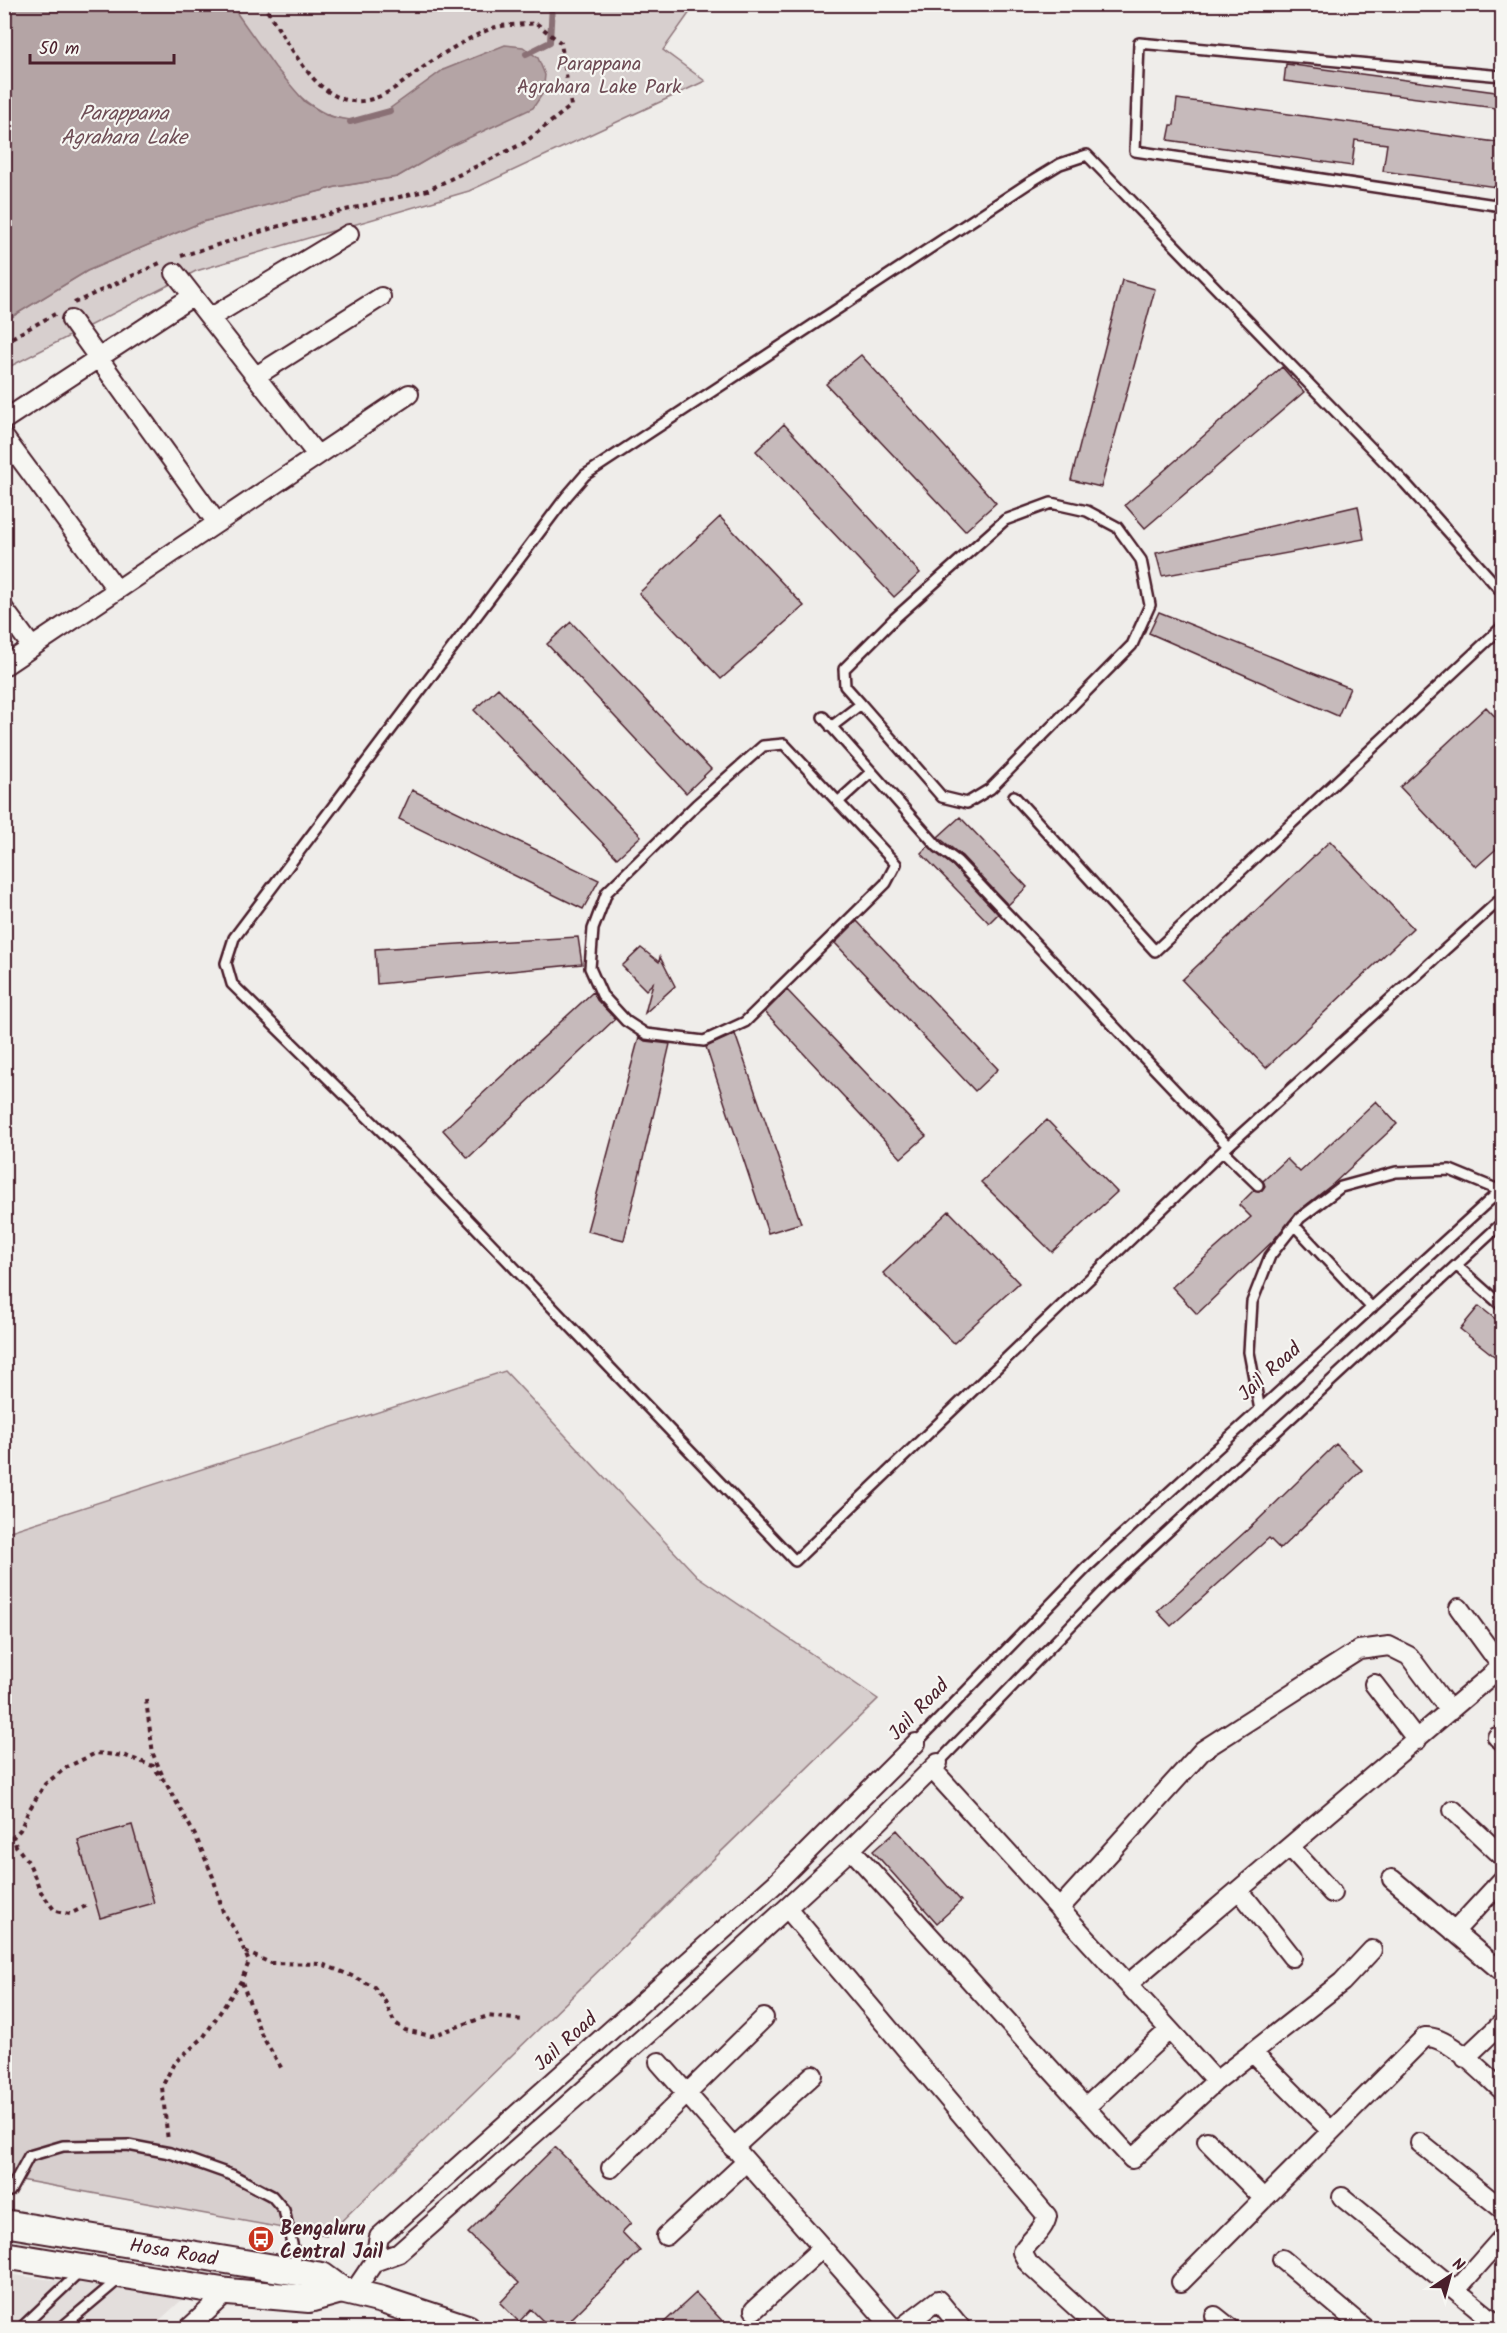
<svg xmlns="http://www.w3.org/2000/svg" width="1507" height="2333" font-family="Kalam,sans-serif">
	<rect width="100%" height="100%" fill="#efedea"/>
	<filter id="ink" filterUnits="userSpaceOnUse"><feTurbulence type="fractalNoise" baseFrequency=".0167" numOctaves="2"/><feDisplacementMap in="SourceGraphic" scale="12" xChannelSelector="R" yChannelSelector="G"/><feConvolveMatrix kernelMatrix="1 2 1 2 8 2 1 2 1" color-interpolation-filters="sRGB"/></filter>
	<g filter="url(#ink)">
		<path fill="#e3dedc" d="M 5,2274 L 186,2296 L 151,2328 L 5,2328 Z"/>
		<path fill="#d7cfce" stroke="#90777c" stroke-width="1.5" d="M 231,5 L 695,5 L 663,50 L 705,81 L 469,191 L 196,271 L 5,369 L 5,321 L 87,271 L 202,222 L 336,187 L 397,177 L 449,147 L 443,70 C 429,81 390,113 376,117 C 307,139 263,50 231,5 Z
			M 505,1371 L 697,1576 L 878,1699 L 326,2236 L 5,2177 L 4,1533 Z"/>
		<path fill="#b4a4a5" stroke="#8a6f74" stroke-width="1.5" d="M 5,4 L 231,5 L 275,67 L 305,102 L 326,115 L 337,118 L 351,120 L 378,117 L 443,70 L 505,45 L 523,47 L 538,58 L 545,75 L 543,93 L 533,108 L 449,147 L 397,177 L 336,187 L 202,222 L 87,271 L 5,321 Z"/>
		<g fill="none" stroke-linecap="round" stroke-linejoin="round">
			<path stroke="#8a6f74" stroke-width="6" d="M 526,54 L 550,42 L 552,4
				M 350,122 L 390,111"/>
		</g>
		<path fill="#c6babb" stroke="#4a1f2b" stroke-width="1.5" d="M 1286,64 L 1503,93 L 1503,109 L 1284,81 Z
			M 1177,99 L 1503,143 L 1503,188 L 1383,171 L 1387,144 L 1355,140 L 1352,166 L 1168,140 L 1171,125 L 1174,125 Z
			M 1122,280 L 1155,289 L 1101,487 L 1071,480 Z
			M 861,355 L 996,503 L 965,531 L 826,384 Z
			M 1282,367 L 1304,392 L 1145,528 L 1125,505 Z
			M 784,424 L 920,573 L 894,597 L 756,451 Z
			M 1358,506 L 1364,539 L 1162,576 L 1156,553 Z
			M 720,517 L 804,606 L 721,679 L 639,593 Z
			M 1159,612 L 1350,688 L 1338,716 L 1149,633 Z
			M 571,622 L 711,769 L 686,793 L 547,644 Z
			M 498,688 L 641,836 L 617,858 L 474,710 Z
			M 1486,707 L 1503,725 L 1503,843 L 1476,867 L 1400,787 Z
			M 412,790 L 599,880 L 583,909 L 399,819 Z
			M 960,817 L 1027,887 L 1008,905 L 962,856 L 938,837 Z
			M 1330,841 L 1413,928 L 1266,1068 L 1182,980 Z
			M 928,846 L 953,866 L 998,914 L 989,923 L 921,853 Z
			M 857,921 L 998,1069 L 975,1091 L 835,943 Z
			M 578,937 L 582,964 L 377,984 L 375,949 Z
			M 641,948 L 659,962 L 660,957 L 675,986 L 645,1013 L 653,983 L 646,990 L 622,966 Z
			M 787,990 L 926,1136 L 901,1158 L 765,1012 Z
			M 593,992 L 597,1000 L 615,1019 L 468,1158 L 443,1130 Z
			M 735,1034 L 801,1223 L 768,1233 L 706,1047 Z
			M 639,1037 L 645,1041 L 670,1044 L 624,1240 L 587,1231 Z
			M 1376,1101 L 1397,1124 L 1333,1184 L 1296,1213 L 1272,1242 L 1197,1314 L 1172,1287 L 1251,1217 L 1239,1205 L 1254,1190 L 1262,1190 L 1265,1186 L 1263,1181 L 1287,1159 L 1300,1172 Z
			M 1047,1120 L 1117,1192 L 1052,1252 L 981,1182 Z
			M 949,1211 L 1019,1283 L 954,1343 L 883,1273 Z
			M 1479,1306 L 1503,1325 L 1503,1363 L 1460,1329 Z
			M 1336,1444 L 1362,1470 L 1280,1549 L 1269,1538 L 1171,1626 L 1157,1611 L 1255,1523 Z
			M 132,1825 L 154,1903 L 100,1918 L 78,1840 Z
			M 897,1830 L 961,1901 L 937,1923 L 873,1851 Z
			M 555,2147 L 631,2223 L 622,2232 L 640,2251 L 562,2328 L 550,2328 L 531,2309 L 519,2322 L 500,2303 L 519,2283 L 468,2233 Z
			M 696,2293 L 729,2328 L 658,2328 Z"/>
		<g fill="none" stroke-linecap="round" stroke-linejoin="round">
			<defs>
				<path id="lane" d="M 1502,76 L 1139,43 L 1135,151 L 1502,206
					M 1502,592 L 1405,483 L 1087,155 L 1060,164 L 1032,181 L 585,475 L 566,497 L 234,938 L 226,963 L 232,984 L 416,1165 L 795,1561 L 1228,1146 L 1502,898
					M 823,717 L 938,847 L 957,861 L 1228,1146
					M 831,727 L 861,704 L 845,686 L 844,669 L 895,618 L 1005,520 L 1051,503 L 1087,511 L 1117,527 L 1141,560 L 1150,605 L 1132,645 L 990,789 L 967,803 L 942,797 L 861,704
					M 1014,796 L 1155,951 L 1502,627
					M 838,802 L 784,744 L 763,746 L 696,805 L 607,892 L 593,929 L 590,968 L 602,995 L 626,1021 L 646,1034 L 704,1041 L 745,1022 L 886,883 L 896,864 L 838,802 L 871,772
					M 1223,1151 L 1258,1185
					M 1294,1225 L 1372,1308
					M 1457,1266 L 1502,1306
					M 1260,1410 L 1249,1352 L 1252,1302 L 1270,1256 L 1300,1218 L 1341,1187 L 1396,1172 L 1450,1170 L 1501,1191
					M 916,1743 L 1087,1567 L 1502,1189
					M 938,1763 L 1110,1585 L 1502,1223
					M 10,2191 L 29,2156 L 63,2146 L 128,2145 L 170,2153 L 232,2175 L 272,2196 L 284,2210 L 298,2269
					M 21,2328 L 80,2272
					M 61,2328 L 119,2279"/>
				<path id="street" d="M 175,273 L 317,455
					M 210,318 L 349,234
					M 71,320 L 217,523
					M 256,376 L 381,297
					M 4,420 L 193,296
					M 4,437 L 117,590
					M 4,609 L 32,647
					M 4,666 L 409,394
					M 1459,1608 L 1502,1667
					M 1374,1684 L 1417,1740
					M 1497,1737 L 1502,1741
					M 932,1769 L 1216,2081
					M 1453,1810 L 1502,1856
					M 1290,1847 L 1332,1893
					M 851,1849 L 1132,2159 L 1216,2081 L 1342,1982 L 1372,1950
					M 1392,1879 L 1502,1972
					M 1239,1890 L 1292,1957
					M 787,1908 L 1047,2216 C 1044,2231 1030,2239 1022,2252 L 1028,2263 L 1099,2328
					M 1059,1909 L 1203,1750 L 1359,1650 L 1389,1646 L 1409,1656 L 1450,1711
					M 1454,1932 L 1502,1880
					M 1128,1984 L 1502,1666
					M 1252,2052 L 1331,2131
					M 1465,2058 L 1502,2023
					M 659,2062 L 893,2328
					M 1085,2108 L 1169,2030
					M 1207,2141 L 1264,2199
					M 1420,2143 L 1502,2209
					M 733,2148 L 813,2075
					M 611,2168 L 764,2018
					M 1342,2197 L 1502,2328
					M 666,2236 L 746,2162
					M 1282,2259 L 1364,2328
					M 374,2262 L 379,2237 L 775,1884 L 916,1743
					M 1181,2282 L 1425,2037 C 1448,2035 1485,2075 1502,2090
					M 1456,2290 L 1502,2238
					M 353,2293 L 374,2262 L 399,2253 L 693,1994 L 851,1849 L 938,1763
					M 754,2310 L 822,2248
					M 1215,2316 L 1230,2328
					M 189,2328 L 228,2292
					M 901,2328 L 938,2300 L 961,2328"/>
				<g id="secondary">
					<path id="s1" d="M 4,2223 L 322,2276 L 341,2290 L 382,2300 L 467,2328"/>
					<path d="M 4,2255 L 228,2292 L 309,2299 L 341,2290"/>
				</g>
			</defs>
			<use href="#lane" stroke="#4a1f2b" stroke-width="14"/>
			<use href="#street" stroke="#4a1f2b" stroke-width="22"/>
			<use href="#secondary" stroke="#4a1f2b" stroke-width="30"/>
			<path stroke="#4a1f2b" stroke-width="4" stroke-dasharray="4.5 4.5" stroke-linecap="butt" d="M 181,256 L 276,227 L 428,190 L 524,143 L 571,106 L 561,43 L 536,23 C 521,25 503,24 490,29 C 473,36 454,47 438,57 C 402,80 366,125 321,86 C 302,70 278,27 263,4
				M 74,303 L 160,263
				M 4,342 L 55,314
				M 146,1700 L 153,1754 L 164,1779
				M 86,1906 L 70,1914 L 55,1911 L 41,1892 L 29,1863 L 16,1846 L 13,1837 L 20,1830 L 29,1810 L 45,1784 L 67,1767 L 96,1753 L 126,1756 L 153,1766 L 167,1785 L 196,1837 L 213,1877 L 223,1912 L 237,1933 L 249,1962 L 241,1981 L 203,2038 L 174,2063 L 162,2087 L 168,2141
				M 245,1952 L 271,1963 L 322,1964 L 352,1976 L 374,1987 L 385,2001 L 394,2022 L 405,2030 L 431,2036 L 488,2016 L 524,2020
				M 242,1982 L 261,2034 L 282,2069"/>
			<use href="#lane" stroke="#f6f6f2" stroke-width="9"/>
			<use href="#street" stroke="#f6f6f2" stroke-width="18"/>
			<use href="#secondary" stroke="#f6f6f2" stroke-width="26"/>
		</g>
	</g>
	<defs>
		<symbol id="bus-disc" viewBox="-11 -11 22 22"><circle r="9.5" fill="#c8321e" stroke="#f6f6f2"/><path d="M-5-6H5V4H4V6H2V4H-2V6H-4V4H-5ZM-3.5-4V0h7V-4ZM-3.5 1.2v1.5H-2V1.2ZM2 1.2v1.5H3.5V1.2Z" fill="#fff"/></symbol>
	</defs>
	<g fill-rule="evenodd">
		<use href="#bus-disc" x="246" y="2224" width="30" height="30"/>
	</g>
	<g text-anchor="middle" stroke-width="4.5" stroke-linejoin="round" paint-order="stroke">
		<g font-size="20" fill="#6d4b54" stroke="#f6f6f2">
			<text x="599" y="70">Parappana<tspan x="599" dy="23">Agrahara Lake Park</tspan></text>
		</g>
		<g font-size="20" fill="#4a1f2b" stroke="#f6f6f2">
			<text transform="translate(1269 1371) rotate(-42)" y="7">Jail Road</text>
			<text transform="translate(918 1709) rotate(-46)" y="7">Jail Road</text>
			<text transform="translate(565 2041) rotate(-42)" y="7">Jail Road</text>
			<text dy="7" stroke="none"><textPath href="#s1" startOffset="172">Hosa Road</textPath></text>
		</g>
		<g font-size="20" font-weight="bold" fill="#4a1f2b" stroke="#f6f6f2" text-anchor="start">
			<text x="280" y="2235">Bengaluru<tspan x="280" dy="23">Central Jail</tspan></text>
		</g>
		<g font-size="21" font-style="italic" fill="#6f4e56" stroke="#f6f6f2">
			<text x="124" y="120">Parappana<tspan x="124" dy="24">Agrahara Lake</tspan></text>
		</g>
	</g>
	<rect width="1507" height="2333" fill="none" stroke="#f6f6f2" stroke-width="24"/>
	<rect x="12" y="12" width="1483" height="2309" fill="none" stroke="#4a1f2b" stroke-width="2" filter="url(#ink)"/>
	<g transform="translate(1450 2276) rotate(36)" stroke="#f6f6f2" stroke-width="4.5" paint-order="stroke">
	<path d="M0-4.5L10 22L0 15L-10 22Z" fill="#4a1f2b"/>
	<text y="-9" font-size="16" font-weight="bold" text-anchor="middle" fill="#4a1f2b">N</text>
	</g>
	<path d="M30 54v9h144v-9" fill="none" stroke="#4a1f2b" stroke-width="3"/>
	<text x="39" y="54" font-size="18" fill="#4a1f2b" stroke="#f6f6f2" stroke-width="4.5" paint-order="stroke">50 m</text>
</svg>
